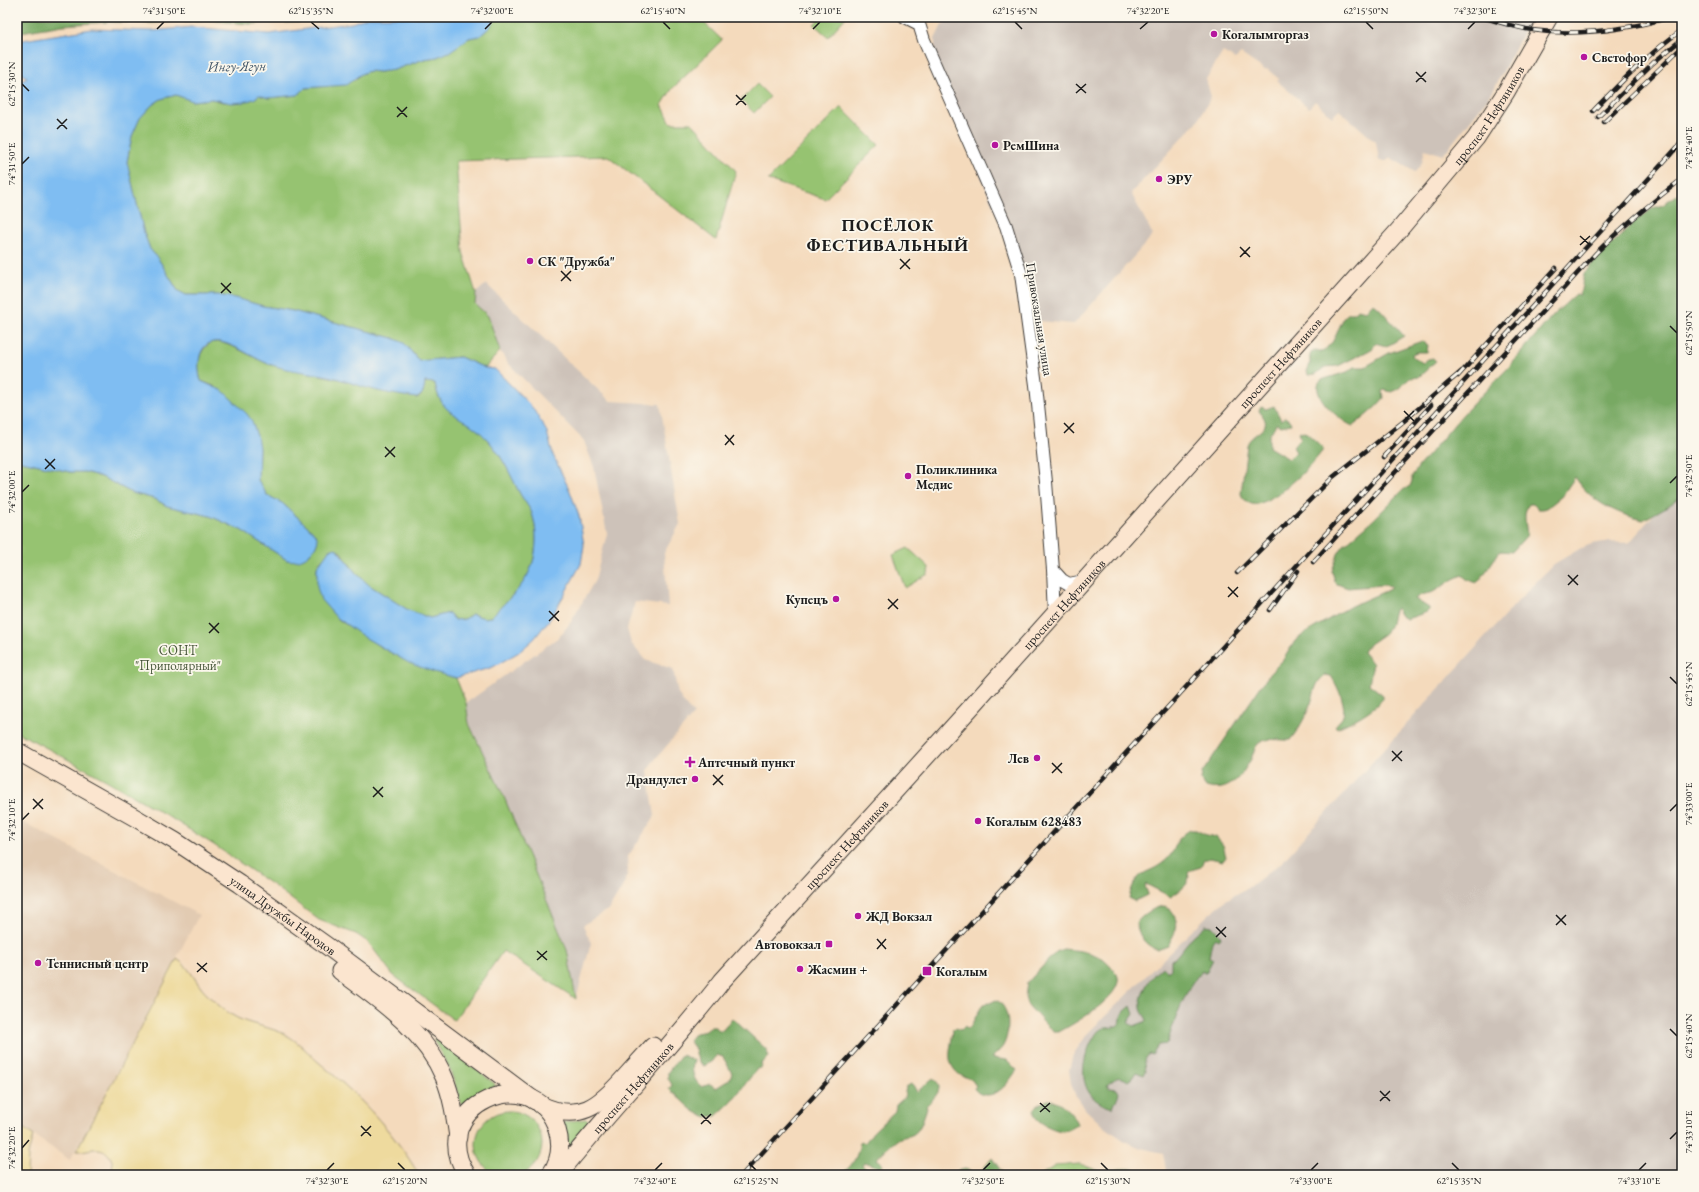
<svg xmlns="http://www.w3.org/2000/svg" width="1699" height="1192" font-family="'EB Garamond',serif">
	<rect width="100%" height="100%" fill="#fbf7ec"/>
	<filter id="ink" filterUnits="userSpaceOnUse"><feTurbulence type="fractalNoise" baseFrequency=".025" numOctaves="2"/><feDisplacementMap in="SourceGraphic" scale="8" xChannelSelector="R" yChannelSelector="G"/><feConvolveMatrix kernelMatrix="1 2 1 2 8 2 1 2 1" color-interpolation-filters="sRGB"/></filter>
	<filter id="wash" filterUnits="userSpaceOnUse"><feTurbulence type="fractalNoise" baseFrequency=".012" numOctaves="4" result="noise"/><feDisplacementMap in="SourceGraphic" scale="16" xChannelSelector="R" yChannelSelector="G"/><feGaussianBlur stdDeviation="0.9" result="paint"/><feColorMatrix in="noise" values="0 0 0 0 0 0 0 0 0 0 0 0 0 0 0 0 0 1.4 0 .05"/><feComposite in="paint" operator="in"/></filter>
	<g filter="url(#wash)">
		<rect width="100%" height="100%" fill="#f4dabc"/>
		<path fill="#e2cbb2" d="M 17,819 L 199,915 L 70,1160 L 17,1124 Z"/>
		<path fill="#cdc2b9" d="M 950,17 L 1531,17 L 1492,93 L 1443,155 L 1425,149 L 1422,163 L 1415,172 L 1391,158 L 1386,161 L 1379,161 L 1376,142 L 1339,110 L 1332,117 L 1315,101 L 1309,108 L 1277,81 L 1279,79 L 1267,69 L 1265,70 L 1241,54 L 1235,59 L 1223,52 L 1206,79 L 1211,97 L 1197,122 L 1131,193 L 1153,235 L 1074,324 L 1027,320 L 1021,274 L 934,63 L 935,39 L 942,25 Z
			M 486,284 L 610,401 L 660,404 L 680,524 L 664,553 L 668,606 L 635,602 L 627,629 L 631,643 L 645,660 L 673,669 L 678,694 L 687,707 L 694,714 L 652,763 L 648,771 L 655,816 L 627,858 L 628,870 L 625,882 L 620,891 L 609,909 L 583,925 L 591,943 L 576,999 L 567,950 L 504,797 L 469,724 L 466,703 L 559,637 L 571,622 L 595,580 L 607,534 L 594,467 L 584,441 L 508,363 L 500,351 L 488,316 L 475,304 L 476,293 Z
			M 1682,482 L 1682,1175 L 1167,1175 L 1163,1153 L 1141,1148 L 1125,1141 L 1102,1125 L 1086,1110 L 1076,1097 L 1071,1083 L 1069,1070 L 1073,1055 L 1088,1033 L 1208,915 L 1226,900 L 1251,886 L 1282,862 L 1529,589 L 1554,564 L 1581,548 L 1592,544 L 1604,542 L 1629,543 Z"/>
		<path fill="#96c371" stroke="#597046" d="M 496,17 L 698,17 L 722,40 L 672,89 L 662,105 L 671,123 L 692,123 L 736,171 L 716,240 L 608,156 L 456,161 L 463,252 L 476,293 L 475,304 L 488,316 L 500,351 L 485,368 L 460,357 L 419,361 L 413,353 L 393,338 L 293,311 L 263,306 L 235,298 L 218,295 L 186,295 L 178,291 L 159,260 L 150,249 L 144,233 L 127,162 L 132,136 L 140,118 L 152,105 L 161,99 L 176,95 L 193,101 L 212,99 L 223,102 L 254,99 L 259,95 L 268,98 L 298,95 L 305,88 L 328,86 L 355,80 L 361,74 L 369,71 L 379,72 L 394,70 L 424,59 L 437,57 L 469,38 L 480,36 L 490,27 Z
			M 821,17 L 846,17 L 828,37 L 814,24 Z
			M 757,84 L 770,97 L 754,113 L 741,100 Z
			M 841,107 L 879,145 L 825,199 L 768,180 Z
			M 212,342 L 220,342 L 234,347 L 268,364 L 348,381 L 377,390 L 417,398 L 421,396 L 425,382 L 435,383 C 439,413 460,414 480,432 C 498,449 508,468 518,490 C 522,498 528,504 531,511 C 535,521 536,530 536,541 C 535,579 515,592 491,617 L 484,618 L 472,614 L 465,619 L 455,620 L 449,613 L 430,618 L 408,610 L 369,585 L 356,573 L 340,551 C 320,558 311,563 321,585 C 325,595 329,607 335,616 C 339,621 347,625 352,628 C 385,652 417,668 456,678 L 466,703 L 469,724 L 504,797 L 567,950 L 576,999 L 503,951 L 454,1020 L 393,975 L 368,942 L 356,934 L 319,920 L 274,886 L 214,845 L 166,815 L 106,780 L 17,732 L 17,460 L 70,472 L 85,472 L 102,477 L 132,493 L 155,499 L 167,506 L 210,516 L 241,530 L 287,560 L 310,554 L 317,544 L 316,534 L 282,503 L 267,495 L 258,480 L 259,448 L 214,386 L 201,381 C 196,366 198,350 212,342 Z
			M 908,548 L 929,567 L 928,574 L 905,588 L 893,555 Z
			M 436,1038 L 495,1084 L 495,1087 L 479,1094 L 465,1106 L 462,1106 L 450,1070 L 434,1041 Z
			M476 1144a33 33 0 1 1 66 0a33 33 0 1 1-66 0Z
			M 585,1119 L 588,1120 L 589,1124 L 572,1145 L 567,1146 L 563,1124 L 564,1122 Z
			M 1080,1164 C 1086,1166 1092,1169 1098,1170 C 1115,1172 1130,1163 1145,1175 L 1041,1175 L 1055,1166 Z"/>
		<path fill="#78a963" stroke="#4a6240" d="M 17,17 L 340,17 L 309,22 L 250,24 L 206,20 L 152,23 L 109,22 L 63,25 L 21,32 L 17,32 Z
			M 1682,192 L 1682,496 L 1668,506 L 1643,520 C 1616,514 1590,501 1575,477 L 1562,496 L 1547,508 L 1543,509 L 1538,509 L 1533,504 L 1529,504 C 1522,513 1526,524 1527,535 L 1512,552 L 1500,551 L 1480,580 L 1476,583 L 1468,580 L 1462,575 C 1451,579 1443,587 1433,592 C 1427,594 1420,594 1415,599 L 1429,608 L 1429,610 L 1427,612 L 1407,619 L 1401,616 L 1396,608 C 1391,613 1393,622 1389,628 C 1382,639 1368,641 1363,652 L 1373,664 L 1369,684 L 1383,695 L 1383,699 C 1369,713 1355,720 1337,728 L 1335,726 C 1337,723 1340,721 1342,718 C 1348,707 1337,685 1331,676 L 1325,675 C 1315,682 1315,692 1311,703 C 1306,716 1299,729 1290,740 C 1280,741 1265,736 1257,745 C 1254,749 1253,755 1251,759 C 1241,777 1229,794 1206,787 L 1201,780 L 1202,773 L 1261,686 L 1271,672 L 1283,660 L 1295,641 L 1304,634 L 1351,606 L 1388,590 L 1391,586 L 1383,585 L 1348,588 L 1337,584 L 1335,582 L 1332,571 L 1338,554 L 1343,546 L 1372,521 L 1403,490 L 1410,486 L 1412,481 L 1412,476 L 1419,466 L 1463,414 L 1508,368 L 1552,316 L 1576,294 L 1580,295 L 1584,274 L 1599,255 L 1623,234 L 1636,220 L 1653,208 L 1663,205 L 1670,199 Z
			M 1373,303 L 1380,309 L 1404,336 L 1391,344 L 1386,346 L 1375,343 L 1372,349 L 1338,366 L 1325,367 L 1316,374 L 1308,375 L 1307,371 C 1308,369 1309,367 1310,364 C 1310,357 1308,352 1317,350 L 1321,352 L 1324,351 L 1331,343 L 1332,343 L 1344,317 L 1349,313 L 1354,313 L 1357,309 L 1366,311 Z
			M 1422,341 L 1428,345 L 1427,352 L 1417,352 L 1412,354 L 1413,357 L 1423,363 L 1428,359 L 1433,358 L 1436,361 L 1419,377 L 1410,378 L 1398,389 L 1391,392 L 1385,390 L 1383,391 L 1384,398 C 1375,409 1364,417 1353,426 C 1341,422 1307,393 1321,380 L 1347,372 L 1355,367 L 1365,367 L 1389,353 Z
			M 1274,406 L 1281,420 L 1285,417 L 1290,421 L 1291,424 L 1281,426 L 1276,424 L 1269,436 L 1269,447 L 1289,459 L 1296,452 L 1293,447 L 1301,438 L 1299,432 L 1300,431 L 1307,433 L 1323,448 L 1323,450 C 1309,469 1283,494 1261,503 C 1253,507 1244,502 1241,494 L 1247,445 C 1252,430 1277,431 1259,411 L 1261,407 L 1266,409 Z
			M 1190,830 L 1196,830 L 1206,835 L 1216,837 L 1223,845 L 1226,857 L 1223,861 L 1210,858 L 1204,860 L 1201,867 L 1191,870 L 1188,873 C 1192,884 1179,891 1171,897 L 1146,884 L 1145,886 L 1148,894 L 1147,895 L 1135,901 L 1129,898 C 1137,865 1150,877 1168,858 C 1179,846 1172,841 1190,830 Z
			M 1164,906 L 1170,908 C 1181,927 1177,927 1168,946 L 1157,950 C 1143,943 1140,938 1136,923 C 1143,915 1153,907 1164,906 Z
			M 1206,925 L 1212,926 L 1220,935 L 1221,938 L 1219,940 L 1215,938 L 1212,942 L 1209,957 L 1213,959 L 1206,973 L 1202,971 C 1185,988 1174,1022 1167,1044 L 1159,1045 L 1154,1051 L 1153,1055 L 1150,1054 C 1143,1059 1145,1063 1146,1071 L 1144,1075 L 1136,1072 L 1132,1078 L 1128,1081 C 1118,1074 1115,1079 1107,1085 L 1109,1088 L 1117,1089 L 1119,1093 L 1113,1108 C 1075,1099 1079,1060 1096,1034 C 1101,1025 1111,1030 1118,1025 C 1122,1023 1120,1018 1122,1014 C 1124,1011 1128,1009 1131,1006 L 1134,1014 L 1128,1023 L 1134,1026 L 1147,1021 C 1146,1016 1141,1013 1141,1007 C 1139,994 1152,973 1163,967 L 1166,971 L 1169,971 L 1171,969 L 1171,960 L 1175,958 L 1193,936 Z
			M 1063,949 C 1083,951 1097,951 1111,967 C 1112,969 1115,972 1117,974 C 1127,995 1073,1024 1059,1032 L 1055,1032 L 1046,1025 L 1027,1004 L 1025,997 L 1027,983 L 1056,952 Z
			M 996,1000 C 1011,1007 1010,1034 1003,1046 C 1000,1051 995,1054 992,1058 L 1007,1060 L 1017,1070 C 1009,1081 1000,1096 985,1095 C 980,1094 977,1093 974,1088 L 976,1086 L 972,1080 C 968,1077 964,1077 960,1075 C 943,1062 952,1047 953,1029 L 956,1028 L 961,1030 L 965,1026 L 967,1028 L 970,1027 L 983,1004 L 990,1003 Z
			M 732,1018 L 766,1049 L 769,1057 L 761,1064 L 762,1067 L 757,1069 L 731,1102 L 716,1116 L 704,1117 L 692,1110 L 669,1089 L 672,1085 L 668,1078 L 668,1072 L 681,1055 L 694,1060 C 690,1069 694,1082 702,1087 L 710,1084 L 716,1088 L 729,1080 L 732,1073 L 723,1057 L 717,1055 L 711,1062 L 704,1066 L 698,1061 L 695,1049 L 689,1040 L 695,1033 L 702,1032 L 711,1027 L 715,1027 L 719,1030 L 723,1030 Z
			M 933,1078 C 946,1088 935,1097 926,1106 L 927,1108 C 924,1115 921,1129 915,1133 C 910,1137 905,1136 900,1138 C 897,1139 878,1156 877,1159 L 883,1164 L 881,1168 L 864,1162 L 862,1165 L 872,1175 L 835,1175 L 839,1172 L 844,1172 C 854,1164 858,1155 860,1142 L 861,1141 L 865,1143 L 873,1132 L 895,1111 L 896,1105 L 904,1098 L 906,1087 L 911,1084 L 913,1085 L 917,1092 Z
			M 1048,1100 C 1061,1099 1070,1113 1077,1121 L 1077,1124 C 1073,1127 1069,1130 1063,1131 C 1055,1131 1032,1121 1034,1111 C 1035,1105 1043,1102 1048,1100 Z
			M 992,1158 L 1004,1175 L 981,1175 L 983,1169 Z
			M 965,1169 L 968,1170 L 975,1175 L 954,1175 L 957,1171 Z"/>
		<path fill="#eeda9e" stroke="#857b5d" d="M 177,959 C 190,968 193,977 202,989 C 210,998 221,1008 232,1015 C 247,1025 271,1026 288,1036 C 298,1042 308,1052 316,1060 C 356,1093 393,1130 419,1175 L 111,1175 C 113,1167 114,1161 108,1154 C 99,1144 87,1152 76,1151 Z
			M 17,1124 L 33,1135 L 28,1155 L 27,1175 L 17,1175 Z"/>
		<path fill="#7fbdf2" stroke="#4e6c87" d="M 368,17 L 496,17 L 490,27 L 480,36 L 469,38 L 449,52 L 437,57 L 424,59 L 394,70 L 379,72 L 369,71 L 361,74 L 346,85 L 305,88 L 298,95 L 268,98 L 259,95 L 254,99 L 244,102 L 231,103 L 212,99 L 192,101 L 176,95 L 161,99 L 152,105 L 140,118 L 132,136 L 127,162 L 144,233 L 150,249 L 159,260 L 178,291 L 186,295 L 218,295 L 235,298 L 263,306 L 293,311 L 393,338 L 404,343 L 419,361 L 460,357 L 485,368 L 495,369 L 532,407 L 547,432 L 553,455 L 570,491 L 579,516 L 584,545 L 581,564 L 553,615 L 534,639 L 519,652 L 493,667 L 456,678 L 434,672 L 409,663 L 364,637 L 336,617 L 321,600 L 317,587 L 317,567 L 329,550 L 336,548 L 356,573 L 369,585 L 408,610 L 430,618 L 449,613 L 455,620 L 465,619 L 472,614 L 484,618 L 491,617 C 515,592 535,579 536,541 C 536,530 535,521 531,511 C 527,504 522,498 518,490 C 508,469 499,450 482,434 C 460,413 441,417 435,383 L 425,382 C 424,390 424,394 417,398 C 404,396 391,394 378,391 C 361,387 345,380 328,376 C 309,372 288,371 269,364 C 254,359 228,339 213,342 C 197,345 197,369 201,381 L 223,391 L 247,414 L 252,421 L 257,436 L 259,448 L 258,480 L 267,495 L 282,503 L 316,534 L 318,541 C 312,555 302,563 287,560 L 241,530 L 210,516 L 167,506 L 155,499 L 132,493 L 102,477 L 85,472 L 70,472 L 17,460 L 17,85 L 27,77 L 17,72 L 17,41 L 92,29 L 152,31 L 192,27 L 269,34 L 352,23 Z"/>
	</g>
	<g filter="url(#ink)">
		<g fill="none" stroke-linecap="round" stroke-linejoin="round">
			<defs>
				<path id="minor" d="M 905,17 L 919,24
					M 919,24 L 924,40 L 1006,226 L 1021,274 L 1036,385 L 1046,482 L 1053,570 L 1055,614
					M 1053,570 L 1062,580 L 1069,584 L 1084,581"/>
				<g id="secondary">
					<path id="s1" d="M 17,751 L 134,817 L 175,841 L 240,884 L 327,946 L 535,1101"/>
					<path d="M 340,971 C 380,1001 424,1030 444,1077 C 452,1096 455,1117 458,1137"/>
					<path d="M 541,1105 C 579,1123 599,1106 624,1078 C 634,1067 644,1056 653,1046"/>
					<path d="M 467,1175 C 423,1107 534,1058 557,1129 C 562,1145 560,1161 550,1175"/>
					<path id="s2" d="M 558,1175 C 611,1109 670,1048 722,981 L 974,704 L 1399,230 L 1476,138 L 1506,92 L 1549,17"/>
				</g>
			</defs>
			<use href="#minor" stroke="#3c3834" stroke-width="14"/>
			<use href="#secondary" stroke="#3c3834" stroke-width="19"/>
			<use href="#minor" stroke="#fff" stroke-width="12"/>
			<use href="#secondary" stroke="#fbe5cf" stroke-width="17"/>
			<defs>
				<path id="rail" d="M 1481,17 C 1496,21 1511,26 1526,29 C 1573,37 1625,30 1671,17
					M 1593,111 C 1621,82 1649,53 1682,30
					M 1598,117 L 1653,63 L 1682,39
					M 1604,122 L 1682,47
					M 1458,376 L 1556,268
					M 1384,457 L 1431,405
					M 1313,562 L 1596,253 C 1623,226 1652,202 1682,179
					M 1237,573 L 1333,477 L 1404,421 L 1462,371
					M 1270,610 L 1298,571
					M 742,1175 L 1682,142"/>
			</defs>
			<use href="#rail" stroke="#1c1c1c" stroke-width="4.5"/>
			<use href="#rail" stroke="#fbf7ec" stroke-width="3" stroke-dasharray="9" stroke-linecap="butt"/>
		</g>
	</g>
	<path fill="none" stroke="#1c1c1c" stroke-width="1.5" d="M 311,22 L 319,29M 663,22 L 670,29M 1015,22 L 1022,29M 1366,22 L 1373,29M 157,29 L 164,22M 485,29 L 492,22M 813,29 L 820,22M 1140,29 L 1148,22M 1468,29 L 1475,22M 1416,72 L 1426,82M 1416,82 L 1426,72M 22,84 L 29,91M 1076,84 L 1086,93M 1076,93 L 1086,84M 736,95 L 746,105M 736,105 L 746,95M 397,107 L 407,117M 397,117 L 407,107M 57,119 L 67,129M 57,129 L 67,119M 1670,155 L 1677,148M 22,164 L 29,157M 1580,236 L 1590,245M 1580,245 L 1590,236M 1240,247 L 1250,257M 1240,257 L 1250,247M 900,259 L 910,269M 900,269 L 910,259M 561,271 L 571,281M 561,281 L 571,271M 221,283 L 231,293M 221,293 L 231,283M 1670,326 L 1677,333M 1404,411 L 1414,421M 1404,421 L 1414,411M 1064,423 L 1074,433M 1064,433 L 1074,423M 725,435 L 734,445M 725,445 L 734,435M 385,447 L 395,457M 385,457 L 395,447M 45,459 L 55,469M 45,469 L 55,459M 1670,483 L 1677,476M 22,492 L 29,485M 1568,575 L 1578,585M 1568,585 L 1578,575M 1228,587 L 1238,597M 1228,597 L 1238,587M 888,599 L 898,609M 888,609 L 898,599M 549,611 L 559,621M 549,621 L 559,611M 209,623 L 219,633M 209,633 L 219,623M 1670,677 L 1677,684M 1392,751 L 1402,761M 1392,761 L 1402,751M 1052,763 L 1062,773M 1052,773 L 1062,763M 713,775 L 723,785M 713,785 L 723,775M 373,787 L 383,797M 373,797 L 383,787M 33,799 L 43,809M 33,809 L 43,799M 1670,811 L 1677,804M 22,820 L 29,813M 1556,915 L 1566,925M 1556,925 L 1566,915M 1216,927 L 1226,937M 1216,937 L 1226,927M 877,939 L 886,949M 877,949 L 886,939M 537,951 L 547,960M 537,960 L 547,951M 197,963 L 207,972M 197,972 L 207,963M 1670,1029 L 1677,1036M 1380,1091 L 1390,1101M 1380,1101 L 1390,1091M 1040,1103 L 1050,1112M 1040,1112 L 1050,1103M 701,1114 L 711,1124M 701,1124 L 711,1114M 361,1126 L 371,1136M 361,1136 L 371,1126M 1670,1139 L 1677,1132M 22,1148 L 29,1140M 398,1163 L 405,1170M 749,1163 L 756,1170M 1101,1163 L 1108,1170M 1452,1163 L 1459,1170M 327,1170 L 334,1163M 655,1170 L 662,1163M 983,1170 L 990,1163M 1311,1170 L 1318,1163M 1639,1170 L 1646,1163"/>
	<g fill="#b5179e" stroke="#fbf7ec" stroke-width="1.5">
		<circle cx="1214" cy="34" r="4"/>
		<circle cx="1584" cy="57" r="4"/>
		<circle cx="995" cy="145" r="4"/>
		<circle cx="1159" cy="179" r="4"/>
		<circle cx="530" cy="261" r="4"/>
		<circle cx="908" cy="476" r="4"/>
		<circle cx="836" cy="599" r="4"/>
		<circle cx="1037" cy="758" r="4"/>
		<path d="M688 756h4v4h4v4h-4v4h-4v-4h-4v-4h4z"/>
		<circle cx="695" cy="779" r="4"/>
		<circle cx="978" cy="821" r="4"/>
		<circle cx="858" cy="916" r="4"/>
		<rect x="825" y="940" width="8" height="8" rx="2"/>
		<circle cx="38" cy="963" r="4"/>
		<circle cx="800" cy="969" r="4"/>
		<rect x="922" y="966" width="10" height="10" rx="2"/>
	</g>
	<g text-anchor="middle" stroke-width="3.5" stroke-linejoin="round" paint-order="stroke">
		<g font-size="13" font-weight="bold" fill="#1c1c1c" stroke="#fbf7ec" text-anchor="start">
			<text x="1222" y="39">Когалымгоргаз</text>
			<text x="1592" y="62">Светофор</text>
			<text x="1003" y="150">РемШина</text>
			<text x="1167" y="184">ЭРУ</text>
			<text x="538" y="266">СК "Дружба"</text>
			<text x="916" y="474">Поликлиника<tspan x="916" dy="15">Медис</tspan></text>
			<text x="828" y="604" text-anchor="end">Купецъ</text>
			<text x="1029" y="763" text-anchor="end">Лев</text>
			<text x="698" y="767">Аптечный пункт</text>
			<text x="687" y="784" text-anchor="end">Драндулет</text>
			<text x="986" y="826">Когалым 628483</text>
			<text x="866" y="921">ЖД Вокзал</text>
			<text x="821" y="949" text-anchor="end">Автовокзал</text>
			<text x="46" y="968">Теннисный центр</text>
			<text x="808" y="974">Жасмин +</text>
			<text x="936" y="976">Когалым</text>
		</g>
		<g font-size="13" fill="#1c1c1c" stroke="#fbf7ec">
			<text dy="5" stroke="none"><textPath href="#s2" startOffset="1411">проспект Нефтяников</textPath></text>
			<text transform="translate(1040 319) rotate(81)" y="5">Привокзальная улица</text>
			<text dy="5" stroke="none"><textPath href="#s2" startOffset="1087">проспект Нефтяников</textPath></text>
			<text dy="5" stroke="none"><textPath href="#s2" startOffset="763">проспект Нефтяников</textPath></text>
			<text dy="5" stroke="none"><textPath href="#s2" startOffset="439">проспект Нефтяников</textPath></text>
			<text dy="5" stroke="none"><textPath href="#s1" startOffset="313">улица Дружбы Народов</textPath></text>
			<text dy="5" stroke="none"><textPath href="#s2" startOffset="115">проспект Нефтяников</textPath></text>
		</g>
		<g font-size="13" fill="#47563a" stroke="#fbf7ec">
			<text x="178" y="655">СОНТ<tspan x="178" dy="15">"Приполярный"</tspan></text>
		</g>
		<g font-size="14" font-style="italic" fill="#3f5467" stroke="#fbf7ec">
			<text transform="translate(237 66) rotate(-1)" y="5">Ингу-Ягун</text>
		</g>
		<g font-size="17" font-weight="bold" letter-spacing="1" fill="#1c1c1c" stroke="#fbf7ec">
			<text x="888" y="231">ПОСЁЛОК<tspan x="888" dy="20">ФЕСТИВАЛЬНЫЙ</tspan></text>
		</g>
	</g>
	<rect width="1699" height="1192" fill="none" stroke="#fbf7ec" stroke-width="44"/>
	<rect x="22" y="22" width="1655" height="1148" fill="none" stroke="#1c1c1c" stroke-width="1.5"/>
	<g font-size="10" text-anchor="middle" fill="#1c1c1c">
		<text x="164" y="14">74°31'50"E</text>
		<text x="311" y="14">62°15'35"N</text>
		<text x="492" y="14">74°32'00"E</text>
		<text x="663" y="14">62°15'40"N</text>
		<text x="820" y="14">74°32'10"E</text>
		<text x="1015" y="14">62°15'45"N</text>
		<text x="1148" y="14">74°32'20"E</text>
		<text x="1366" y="14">62°15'50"N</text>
		<text x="1475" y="14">74°32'30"E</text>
		<text transform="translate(11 84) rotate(-90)" y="4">62°15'30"N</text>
		<text transform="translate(1688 148) rotate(-90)" y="4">74°32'40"E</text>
		<text transform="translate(11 164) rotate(-90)" y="4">74°31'50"E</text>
		<text transform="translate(1688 333) rotate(-90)" y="4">62°15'50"N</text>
		<text transform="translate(1688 476) rotate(-90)" y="4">74°32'50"E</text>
		<text transform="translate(11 492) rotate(-90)" y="4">74°32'00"E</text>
		<text transform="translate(1688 684) rotate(-90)" y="4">62°15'45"N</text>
		<text transform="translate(1688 804) rotate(-90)" y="4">74°33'00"E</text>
		<text transform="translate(11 820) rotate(-90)" y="4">74°32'10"E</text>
		<text transform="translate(1688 1036) rotate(-90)" y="4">62°15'40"N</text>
		<text transform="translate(1688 1132) rotate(-90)" y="4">74°33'10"E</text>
		<text transform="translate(11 1148) rotate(-90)" y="4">74°32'20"E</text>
		<text x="327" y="1184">74°32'30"E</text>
		<text x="405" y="1184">62°15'20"N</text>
		<text x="655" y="1184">74°32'40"E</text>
		<text x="756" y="1184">62°15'25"N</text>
		<text x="983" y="1184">74°32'50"E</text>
		<text x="1108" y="1184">62°15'30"N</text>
		<text x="1311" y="1184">74°33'00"E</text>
		<text x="1459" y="1184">62°15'35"N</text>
		<text x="1639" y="1184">74°33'10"E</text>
	</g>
</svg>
